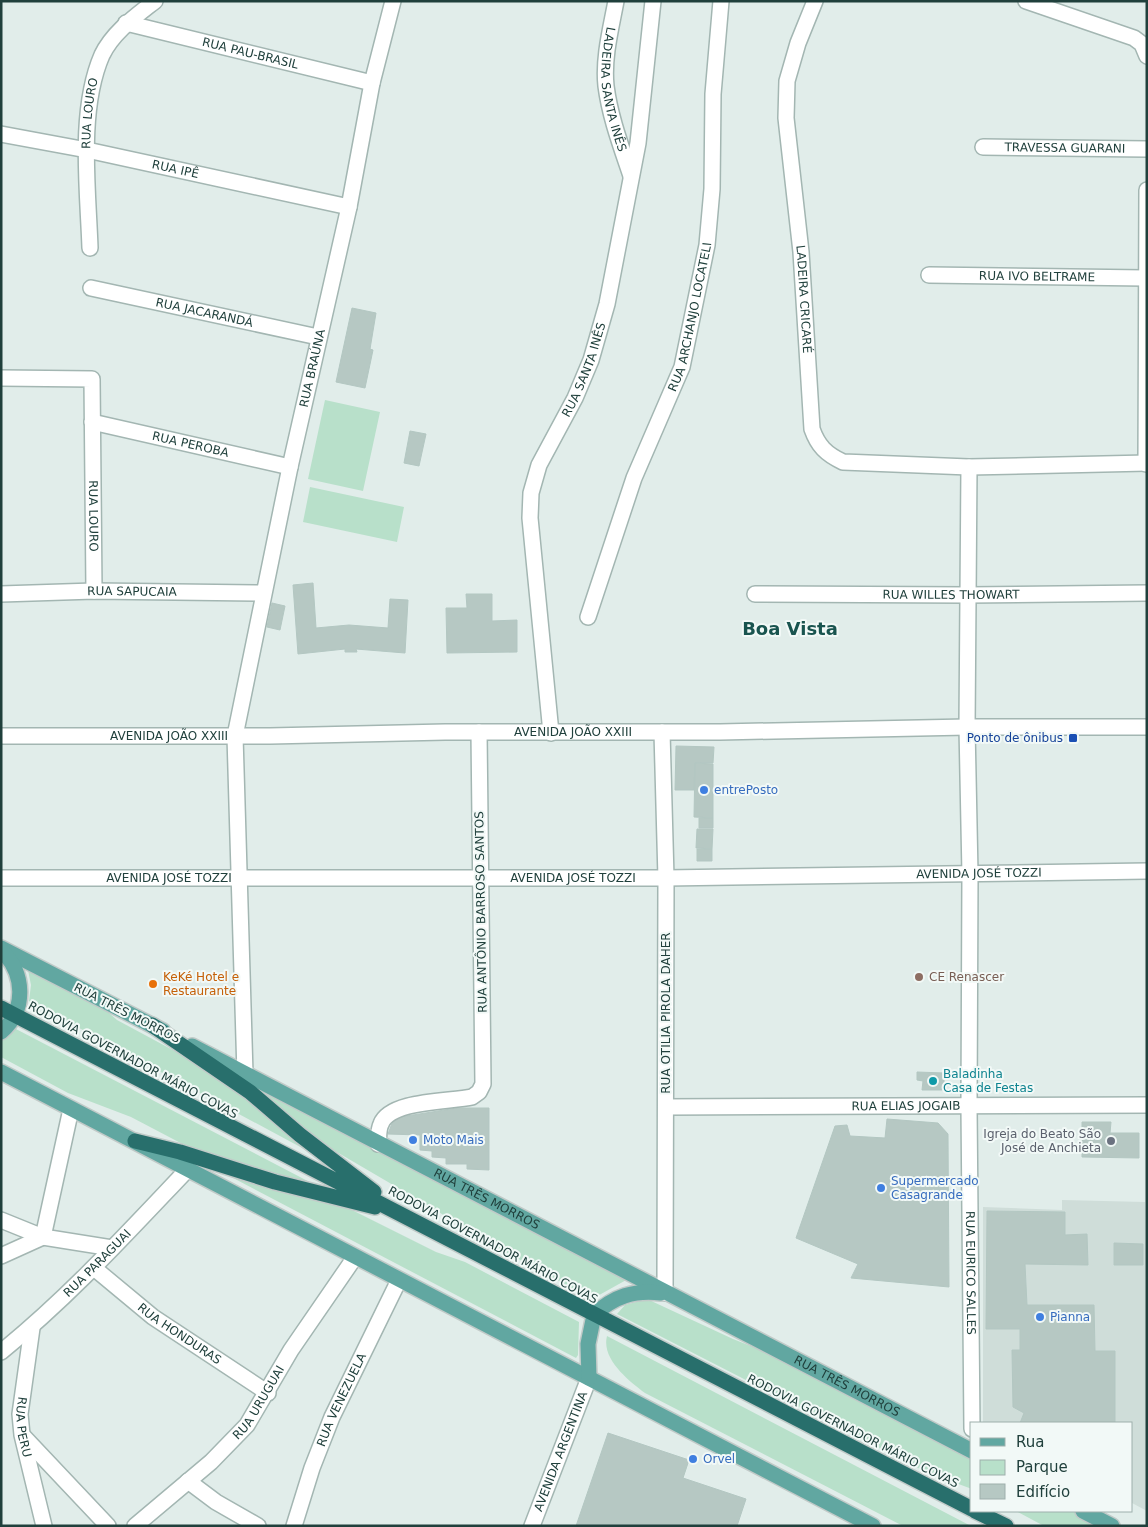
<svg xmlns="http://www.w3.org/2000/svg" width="1148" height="1527" font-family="'DejaVu Sans',sans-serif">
	<rect width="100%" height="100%" fill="#e1edea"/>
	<path fill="#cfddd9" d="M 1062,1200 L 1145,1202 L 1147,1511 L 1132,1503 L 1132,1423 L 983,1423 L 983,1207 L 1062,1210 Z"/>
	<path fill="#b8e0ca" d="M 325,400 L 380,412 L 363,491 L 308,479 Z
		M 310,487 L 404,507 L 397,542 L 303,522 Z
		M 27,965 L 101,1006 L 117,1020 L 223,1077 L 317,1156 L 29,1001 L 31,985 Z
		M 14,1028 L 323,1189 L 192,1149 L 131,1117 L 68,1093 L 1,1057 L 1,1038 Z
		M 241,1076 L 628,1279 L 592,1299 L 482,1239 L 429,1206 L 318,1141 Z
		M 216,1169 L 342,1205 L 436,1252 L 465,1262 L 579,1322 L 578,1355 L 576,1358 Z
		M 647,1299 L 733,1339 L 766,1352 L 972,1459 L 972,1489 L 926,1472 L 617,1314 L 625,1305 Z
		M 607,1336 L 971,1526 L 903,1526 L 645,1393 C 629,1381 601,1359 607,1336 Z
		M 1016,1511 L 1072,1511 L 1101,1526 L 1044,1526 Z"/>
	<path fill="#b6c8c3" stroke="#b3c7c2" d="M 352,308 L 376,313 L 370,349 L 373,350 L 365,388 L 336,382 Z
		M 410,431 L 426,434 L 419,466 L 404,463 Z
		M 313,583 L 316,628 L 349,625 L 388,628 L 390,599 L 408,600 L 405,653 L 356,649 L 357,652 L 345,652 L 345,649 L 298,654 L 293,585 Z
		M 466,594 L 492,594 L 492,621 L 517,620 L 517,652 L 447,653 L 446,608 L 467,608 Z
		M 272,603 L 285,606 L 280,630 L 267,627 Z
		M 676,746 L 714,747 L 713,763 L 695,763 L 694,790 L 675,790 Z
		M 695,763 L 713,764 L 713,818 L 694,817 Z
		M 699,818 L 713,818 L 713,828 L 699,828 Z
		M 697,829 L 713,829 L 712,849 L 696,848 Z
		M 697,849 L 712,849 L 712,861 L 697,861 Z
		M 917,1072 L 944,1073 L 944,1090 L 922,1090 L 923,1081 L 917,1080 Z
		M 457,1108 L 489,1108 L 489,1170 L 467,1169 L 467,1164 L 446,1164 L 446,1158 L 432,1157 L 432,1151 L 420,1150 L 420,1135 L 388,1134 L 394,1118 Z
		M 887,1119 L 938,1123 L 948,1134 L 949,1287 L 851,1278 L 858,1264 L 796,1238 L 835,1126 L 847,1125 L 850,1136 L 885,1138 Z
		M 1082,1122 L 1111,1122 L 1110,1133 L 1139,1133 L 1139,1158 L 1082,1157 Z
		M 987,1211 L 1065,1212 L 1065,1235 L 1087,1234 L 1088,1265 L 1025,1264 L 1027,1305 L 1094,1305 L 1095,1351 L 1115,1351 L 1115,1423 L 1020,1423 L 1024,1413 L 1013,1407 L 1012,1350 L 1020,1350 L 1020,1329 L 986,1329 Z
		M 1114,1243 L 1143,1244 L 1143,1265 L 1114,1265 Z
		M 608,1433 L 689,1460 L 683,1478 L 746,1499 L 737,1526 L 576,1526 Z"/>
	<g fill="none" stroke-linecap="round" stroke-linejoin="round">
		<defs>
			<g id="minor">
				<path id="s1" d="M 616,1 C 611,28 603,58 606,86 C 610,117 621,146 631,176"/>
				<path id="s2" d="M 815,1 L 798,43 L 787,81 L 786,118 L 801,252 L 812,429 C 818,446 826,454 843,462 L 969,467 L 1147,463"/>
				<path d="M 1026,1 L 1134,38 L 1142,44 L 1147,56"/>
				<path id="s3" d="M 126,23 L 372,83"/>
				<path id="s4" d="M 1,134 L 87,150 L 349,207"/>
				<path id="s5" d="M 983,147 L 1147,149"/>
				<path id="s6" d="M 90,248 C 88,189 78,110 102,55 C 113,32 136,16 155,1"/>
				<path id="s7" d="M 929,275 L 1145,278"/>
				<path id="s8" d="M 91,288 L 318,337"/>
				<path id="s9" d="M 1,378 L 92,379 L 94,591"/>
				<path id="s10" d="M 92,422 L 290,467"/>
				<path d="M 1146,464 L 1147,190"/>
				<path id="s11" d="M 969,467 L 967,727 L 970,874 L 969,1107 L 972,1429"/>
				<path id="s12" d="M 1,594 L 94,591 L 263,593"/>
				<path id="s13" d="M 755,594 L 968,595 L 1147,593"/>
				<path id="s14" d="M 588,617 L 634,478 L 682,367 L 707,245 L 712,189 L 713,94 L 721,1"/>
				<path d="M 662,732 L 666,878 L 665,1293"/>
				<path id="s15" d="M 551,733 L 530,518 L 531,493 L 539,465 L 575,398 L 591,360 L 607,304 L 638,143 L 653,1"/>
				<path id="s16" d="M 1,736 L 270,736 L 445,732 L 720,732 L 967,727 L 1147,727"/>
				<path id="s17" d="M 1,878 L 666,878 L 1147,871"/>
				<path id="s18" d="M 245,1074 L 235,736 L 290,467 L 349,207 L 372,83 L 393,1"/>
				<path id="s19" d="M 666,1107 L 1147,1105"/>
				<path d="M 378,1144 C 379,1138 378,1130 381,1124 C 390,1100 449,1102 472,1097 L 479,1092 L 483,1084 L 479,732"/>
				<path d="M 1,1220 L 43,1237 L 112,1248"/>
				<path d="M 43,1237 L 71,1109"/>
				<path d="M 1,1256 L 43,1237"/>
				<path id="s20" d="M 94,1268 L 153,1317 L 268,1393"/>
				<path id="s21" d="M 32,1328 L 20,1414 L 22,1435 L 44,1526"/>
				<path id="s22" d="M 1,1352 C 69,1297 128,1232 188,1169"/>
				<path d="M 23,1436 L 108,1526"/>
				<path d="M 188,1481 L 216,1502 L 258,1526"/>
				<path id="s23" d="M 135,1526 L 211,1462 L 247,1425 L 291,1350 L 355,1257"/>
				<path id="s24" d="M 294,1526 L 312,1468 L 332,1417 L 399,1280"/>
				<path id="s25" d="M 532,1526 L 589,1378"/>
			</g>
			<g id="major">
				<path d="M 1,948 L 163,1031"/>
				<path d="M 1,1032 C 27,1010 25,973 1,950"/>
				<path id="s26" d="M 192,1046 L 972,1451"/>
				<path d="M 1,1072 L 873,1526"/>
				<path d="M 589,1378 L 588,1344 L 594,1315 C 614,1296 634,1290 661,1293"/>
				<path d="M 1083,1511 L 1112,1526"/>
			</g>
			<path id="highway" d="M 1,1008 L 972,1509
				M 152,1025 L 250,1092 L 300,1135 L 374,1192
				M 135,1141 L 180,1152 L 275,1182 L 375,1207
				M 975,1511 L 1006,1526"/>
		</defs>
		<use href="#minor" stroke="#a3b6b2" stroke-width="18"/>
		<use href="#major" stroke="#c1cac8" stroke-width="18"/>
		<use href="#highway" stroke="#c1cac8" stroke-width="18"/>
		<use href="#minor" stroke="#fff" stroke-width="15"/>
		<use href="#major" stroke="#61a7a1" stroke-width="15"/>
		<use href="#highway" stroke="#286f6c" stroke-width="15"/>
	</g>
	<rect fill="#1a4fb4" stroke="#f2f9f7" stroke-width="2" x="1068" y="733" width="10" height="10" rx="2.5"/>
	<g fill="#3f7fe0" stroke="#f2f9f7" stroke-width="2">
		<circle cx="704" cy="790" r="5"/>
		<circle cx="413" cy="1140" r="5"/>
		<circle cx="881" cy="1188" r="5"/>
		<circle cx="1040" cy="1317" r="5"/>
		<circle cx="693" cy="1459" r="5"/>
	</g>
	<circle fill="#8d6e63" stroke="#f2f9f7" stroke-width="2" cx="919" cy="977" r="5"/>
	<circle fill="#e8710a" stroke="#f2f9f7" stroke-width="2" cx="153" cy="984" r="5"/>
	<circle fill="#0f9aa8" stroke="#f2f9f7" stroke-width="2" cx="933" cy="1081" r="5"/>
	<circle fill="#6b7280" stroke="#f2f9f7" stroke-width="2" cx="1111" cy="1141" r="5"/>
	<g text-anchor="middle" stroke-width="4" stroke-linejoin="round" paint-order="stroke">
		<g font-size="12" fill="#20403c" stroke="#f2f9f7">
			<text dy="4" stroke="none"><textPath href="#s3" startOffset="128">RUA PAU-BRASIL</textPath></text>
			<text dy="4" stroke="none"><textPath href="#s1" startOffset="90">LADEIRA SANTA INÊS</textPath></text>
			<text dy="4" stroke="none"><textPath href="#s6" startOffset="135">RUA LOURO</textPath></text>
			<text dy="4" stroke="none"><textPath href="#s5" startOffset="82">TRAVESSA GUARANI</textPath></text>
			<text dy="4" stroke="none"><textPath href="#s4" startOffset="178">RUA IPÊ</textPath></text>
			<text dy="4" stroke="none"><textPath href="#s7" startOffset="108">RUA IVO BELTRAME</textPath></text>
			<text dy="4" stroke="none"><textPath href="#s2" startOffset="304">LADEIRA CRICARÉ</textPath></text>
			<text dy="4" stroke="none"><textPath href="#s8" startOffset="116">RUA JACARANDÁ</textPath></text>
			<text dy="4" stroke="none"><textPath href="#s14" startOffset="318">RUA ARCHANJO LOCATELI</textPath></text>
			<text dy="4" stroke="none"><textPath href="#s18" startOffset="714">RUA BRAÚNA</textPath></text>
			<text dy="4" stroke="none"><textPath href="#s15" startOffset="376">RUA SANTA INÊS</textPath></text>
			<text dy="4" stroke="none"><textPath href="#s10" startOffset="101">RUA PEROBA</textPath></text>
			<text dy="4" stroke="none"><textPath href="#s9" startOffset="228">RUA LOURO</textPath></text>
			<text dy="4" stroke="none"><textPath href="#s12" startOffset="131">RUA SAPUCAIA</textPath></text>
			<text dy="4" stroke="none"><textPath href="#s13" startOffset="196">RUA WILLES THOWART</textPath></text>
			<text dy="4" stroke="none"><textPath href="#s16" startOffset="572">AVENIDA JOÃO XXIII</textPath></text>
			<text dy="4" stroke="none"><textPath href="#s16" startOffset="168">AVENIDA JOÃO XXIII</textPath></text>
			<text dy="4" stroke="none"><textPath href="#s17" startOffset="978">AVENIDA JOSÉ TOZZI</textPath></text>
			<text dy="4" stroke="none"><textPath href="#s17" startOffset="168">AVENIDA JOSÉ TOZZI</textPath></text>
			<text dy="4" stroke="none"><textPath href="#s17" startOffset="572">AVENIDA JOSÉ TOZZI</textPath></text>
			<text transform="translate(481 912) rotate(-91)" y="4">RUA ANTÔNIO BARROSO SANTOS</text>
			<text transform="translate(127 1013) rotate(27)" y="4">RUA TRÊS MORROS</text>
			<text transform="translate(666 1013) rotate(-90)" y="4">RUA OTILIA PIROLA DAHER</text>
			<text transform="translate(133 1060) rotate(28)" y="4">RODOVIA GOVERNADOR MÁRIO COVAS</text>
			<text dy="4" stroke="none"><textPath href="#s19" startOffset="240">RUA ELIAS JOGAIB</textPath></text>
			<text dy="4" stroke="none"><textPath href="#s26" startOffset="332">RUA TRÊS MORROS</textPath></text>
			<text transform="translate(493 1245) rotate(28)" y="4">RODOVIA GOVERNADOR MÁRIO COVAS</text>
			<text dy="4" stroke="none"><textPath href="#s22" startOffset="131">RUA PARAGUAI</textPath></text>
			<text dy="4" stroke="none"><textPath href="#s11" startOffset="806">RUA EURICO SALLES</textPath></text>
			<text dy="4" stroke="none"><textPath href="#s20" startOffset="108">RUA HONDURAS</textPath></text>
			<text dy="4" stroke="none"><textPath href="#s26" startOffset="738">RUA TRÊS MORROS</textPath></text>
			<text dy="4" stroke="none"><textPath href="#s24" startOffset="135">RUA VENEZUELA</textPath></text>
			<text dy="4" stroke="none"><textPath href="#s23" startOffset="176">RUA URUGUAI</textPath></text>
			<text dy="4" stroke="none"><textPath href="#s21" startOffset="100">RUA PERU</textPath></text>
			<text transform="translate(853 1431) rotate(27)" y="4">RODOVIA GOVERNADOR MÁRIO COVAS</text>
			<text dy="4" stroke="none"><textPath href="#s25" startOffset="80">AVENIDA ARGENTINA</textPath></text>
		</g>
		<g font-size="12" fill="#164399" stroke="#f2f9f7" text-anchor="end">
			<text x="1063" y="742">Ponto de ônibus</text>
		</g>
		<g font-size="12" fill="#366cbe" stroke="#f2f9f7" text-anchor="start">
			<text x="714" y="794">entrePosto</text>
			<text x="423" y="1144">Moto Mais</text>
			<text x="891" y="1185">Supermercado<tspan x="891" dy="14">Casagrande</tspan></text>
			<text x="1050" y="1321">Pianna</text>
			<text x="703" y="1463">Orvel</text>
		</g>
		<g font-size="12" fill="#c56008" stroke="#f2f9f7" text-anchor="start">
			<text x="163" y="981">KeKé Hotel e<tspan x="163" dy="14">Restaurante</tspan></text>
		</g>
		<g font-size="12" fill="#785e54" stroke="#f2f9f7" text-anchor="start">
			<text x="929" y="981">CE Renascer</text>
		</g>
		<g font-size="12" fill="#0d838f" stroke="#f2f9f7" text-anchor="start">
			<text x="943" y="1078">Baladinha<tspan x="943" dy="14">Casa de Festas</tspan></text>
		</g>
		<g font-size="12" fill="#5b616d" stroke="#f2f9f7" text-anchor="end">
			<text x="1101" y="1138">Igreja do Beato São<tspan x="1101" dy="14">José de Anchieta</tspan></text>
		</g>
		<g font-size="18" font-weight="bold" fill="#19544f" stroke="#f2f9f7">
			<text x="790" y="635">Boa Vista</text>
		</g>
	</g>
	<rect width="1148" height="1527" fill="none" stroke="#20403c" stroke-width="5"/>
	<rect x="970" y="1422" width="162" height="90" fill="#f2f9f7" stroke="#9eafac"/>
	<rect x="980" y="1438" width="25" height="8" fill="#61a7a1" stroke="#9eafac"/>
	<text x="1016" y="1447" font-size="15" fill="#20403c">Rua</text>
	<rect x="980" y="1460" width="25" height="15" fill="#b8e0ca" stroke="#9eafac"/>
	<text x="1016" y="1472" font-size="15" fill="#20403c">Parque</text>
	<rect x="980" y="1484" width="25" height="15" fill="#b6c8c3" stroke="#9eafac"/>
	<text x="1016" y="1497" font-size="15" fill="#20403c">Edifício</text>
</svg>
